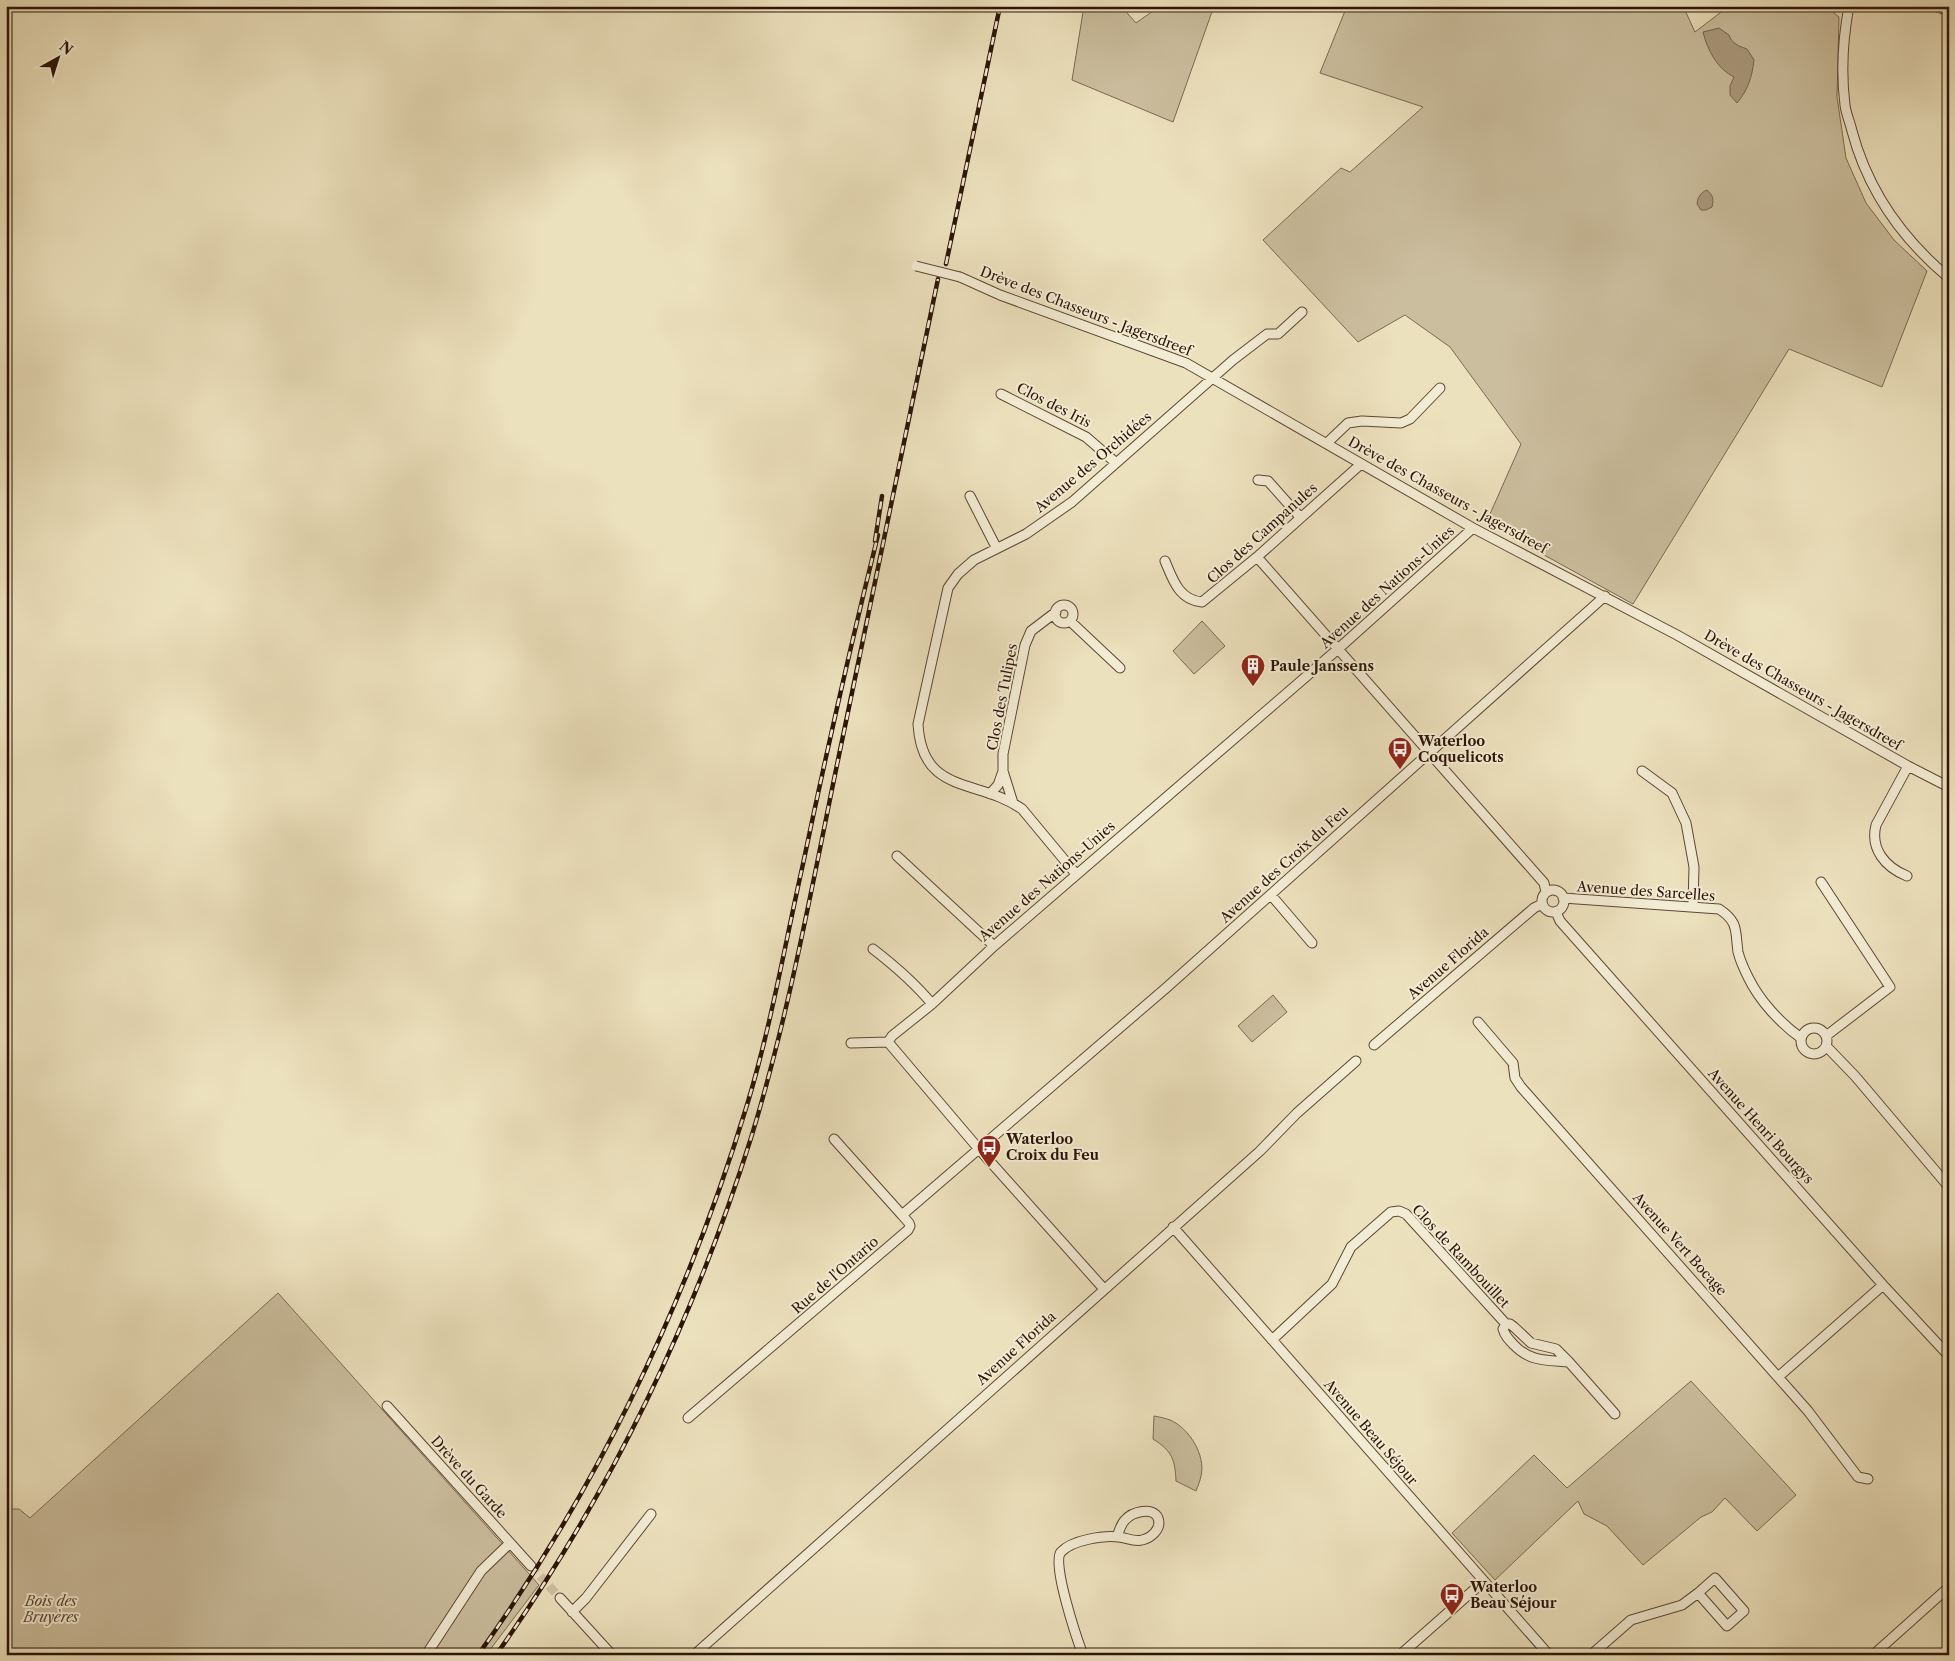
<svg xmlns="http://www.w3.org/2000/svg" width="1955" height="1661" font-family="'Libre Caslon Text',serif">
	<rect width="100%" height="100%" fill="#ece1bd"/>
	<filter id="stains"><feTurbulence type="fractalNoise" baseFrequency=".004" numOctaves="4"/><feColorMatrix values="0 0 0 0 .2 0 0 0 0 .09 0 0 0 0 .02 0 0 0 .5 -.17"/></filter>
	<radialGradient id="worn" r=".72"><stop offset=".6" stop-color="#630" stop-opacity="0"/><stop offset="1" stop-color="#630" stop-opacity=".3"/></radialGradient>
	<path fill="#cbbe9e" stroke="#7c6952" d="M 1084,6 L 1121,6 L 1136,23 L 1160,6 L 1214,6 L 1173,122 L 1072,80 Z
		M 1347,6 L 1683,6 L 1695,32 L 1729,6 L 1825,6 L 1839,17 L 1837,97 L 1846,158 L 1866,203 L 1894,240 L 1927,271 L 1882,387 L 1789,349 L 1633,604 L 1486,523 L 1521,444 L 1450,347 L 1405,315 L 1358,342 L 1263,240 L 1341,168 L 1350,172 L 1423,107 L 1320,73 Z
		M 1202,621 L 1225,646 L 1194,674 L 1173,651 Z
		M 1273,995 L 1287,1012 L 1252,1042 L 1238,1026 Z
		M 278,1293 L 539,1585 L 486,1655 L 6,1655 L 6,1509 L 19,1509 L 30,1518 Z
		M 1691,1381 L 1796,1495 L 1757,1531 L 1725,1498 L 1712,1512 L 1701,1517 L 1643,1565 L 1607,1526 L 1584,1514 L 1578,1501 L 1495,1580 L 1452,1533 L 1534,1455 L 1567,1488 Z
		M 1154,1416 C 1159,1417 1165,1418 1170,1420 C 1189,1428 1206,1455 1201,1476 C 1200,1481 1198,1486 1196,1491 L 1176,1481 C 1175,1459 1172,1451 1153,1439 Z"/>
	<path fill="#ab9b7f" stroke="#78654f" d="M 1719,28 L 1729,35 C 1732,44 1739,46 1747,49 L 1754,60 C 1752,77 1748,90 1737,103 L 1730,95 L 1730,86 L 1734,77 C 1717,69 1707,49 1703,32 Z
		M 1707,190 C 1713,195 1714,199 1712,207 L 1706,210 L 1701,210 L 1697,204 C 1698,197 1700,193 1707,190 Z"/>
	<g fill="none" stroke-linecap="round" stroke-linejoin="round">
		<path stroke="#cfc2a2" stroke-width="9" stroke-dasharray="9 4.5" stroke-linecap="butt" d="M 531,1566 L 560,1598"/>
		<defs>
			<path id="minor" d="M 1849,6 C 1843,38 1841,73 1845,105 C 1846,114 1850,122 1852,131 C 1868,191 1901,238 1949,278
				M 1935,6 L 1949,11
				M 960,277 L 1000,295 L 1186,363 L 1473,528 L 1677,635 L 1908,766 L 1949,787
				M 1001,394 L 1086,437 L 1115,462
				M 1327,443 L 1348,423 L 1362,421 L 1401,423 L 1410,419 L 1440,388
				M 1258,480 L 1268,481 L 1300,517
				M 970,496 L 996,547
				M 1257,557 L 1544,883 L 1546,892
				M 1165,561 C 1173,580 1179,600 1202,602 L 1257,557 L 1361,464
				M1055 614a9 9 0 1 1 18 0a9 9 0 1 1-18 0Z
				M 1070,621 L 1120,668
				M 1642,771 L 1672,793 L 1686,823 L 1694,867 L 1693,906
				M 990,794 L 998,785 L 1003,771
				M 1013,803 L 1003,771 L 1003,754 L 1025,645 L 1031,631 L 1056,612
				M 897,856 L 994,946
				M 1076,874 L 1022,809 C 978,778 922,796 918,724 L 948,588 L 958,574 L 974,560 L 1026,534 L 1072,502 L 1233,360 L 1267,334 L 1278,334 L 1302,312
				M 1907,876 C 1885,867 1870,849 1876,825 L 1908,766
				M 1821,882 L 1890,987 L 1826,1036
				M1542 901a11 11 0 1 1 22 0a11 11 0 1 1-22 0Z
				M 1271,895 L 1312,943
				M 1563,898 L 1719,909 C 1739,922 1735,931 1738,952 C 1740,960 1744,969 1748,977 C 1759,1000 1780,1023 1801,1038
				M 1556,912 L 1560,921 L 1883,1285 L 1949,1356
				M 873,949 C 895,966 914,982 932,1004
				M 1478,1022 L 1513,1063 L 1515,1078 L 1521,1087 L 1808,1411 L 1858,1477 L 1868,1479
				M1801 1041a13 13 0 1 1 26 0a13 13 0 1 1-26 0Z
				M 851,1043 L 888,1042
				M 1374,1045 L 1534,908 L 1542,904
				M 1826,1046 L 1855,1076 L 1949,1187
				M 834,1139 L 902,1215
				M 1173,1227 L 1549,1655
				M 1104,1289 L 978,1148 L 888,1042 L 892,1036 L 932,1004 L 994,946 L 1338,649 L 1473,528
				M 1272,1340 L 1332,1284 L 1351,1247 L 1391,1212 L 1399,1211 L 1406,1214 L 1506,1324 L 1510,1324 L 1514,1327 L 1531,1343 L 1556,1349 L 1569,1362 C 1547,1360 1530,1362 1514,1345 C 1509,1340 1505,1336 1503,1329 L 1506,1324
				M 1569,1362 L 1615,1414
				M 1778,1377 L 1883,1285
				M 387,1406 L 531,1566
				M 688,1418 L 908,1230 L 910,1226 L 909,1223 L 902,1215 L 1166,988 L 1605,596
				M 1715,1578 L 1744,1611 L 1727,1626 L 1698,1593 Z
				M 560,1598 L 612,1655
				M 572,1612 L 586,1598 L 651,1514
				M 426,1655 L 481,1571 L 510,1543
				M 694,1655 L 1260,1151 L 1297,1113 L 1356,1061
				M 1083,1655 C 1077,1639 1051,1562 1061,1552 C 1072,1540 1104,1535 1119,1537 C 1127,1538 1134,1542 1142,1540 C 1151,1538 1162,1529 1158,1518 C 1153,1506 1132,1512 1125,1520 C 1121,1524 1119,1531 1117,1537
				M 1400,1655 L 1484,1581
				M 1591,1655 L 1631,1620 L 1682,1605 L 1698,1593
				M 1873,1655 L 1949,1587"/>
		</defs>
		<use href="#minor" stroke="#5c4734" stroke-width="11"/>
		<use href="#minor" stroke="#f3ecd4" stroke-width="9"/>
		<defs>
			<path id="rail" d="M 946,264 L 1000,6
				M 875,541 L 882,496
				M 478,1655 C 598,1487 687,1302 747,1105 C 771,1026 785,944 803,864 C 826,754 851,644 878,535
				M 496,1655 C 608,1497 693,1322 751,1138 C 789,1014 812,886 838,760 C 872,600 904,439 938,279"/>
		</defs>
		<use href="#rail" stroke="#2c1406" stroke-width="4.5"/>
		<use href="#rail" stroke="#f3ecd4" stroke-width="2.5" stroke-dasharray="8" stroke-linecap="butt"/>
		<defs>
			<path id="minor-bridge" d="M 916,266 L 960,277"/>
		</defs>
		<use href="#minor-bridge" stroke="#5c4734" stroke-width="11" stroke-linecap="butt"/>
		<use href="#minor-bridge" stroke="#f3ecd4" stroke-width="9"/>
	</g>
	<defs>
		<symbol id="building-pin" viewBox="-11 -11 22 30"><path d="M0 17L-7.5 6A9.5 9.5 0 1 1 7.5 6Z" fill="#8f2418" stroke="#f3ecd4"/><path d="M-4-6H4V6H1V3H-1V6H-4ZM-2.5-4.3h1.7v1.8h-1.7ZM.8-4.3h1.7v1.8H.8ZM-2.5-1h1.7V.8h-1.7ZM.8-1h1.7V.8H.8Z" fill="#fff"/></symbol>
		<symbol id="bus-pin" viewBox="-11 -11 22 30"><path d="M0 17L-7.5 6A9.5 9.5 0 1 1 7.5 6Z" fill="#8f2418" stroke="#f3ecd4"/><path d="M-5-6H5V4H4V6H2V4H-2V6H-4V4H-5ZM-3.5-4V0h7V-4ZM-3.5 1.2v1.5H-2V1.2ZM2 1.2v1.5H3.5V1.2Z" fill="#fff"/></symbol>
	</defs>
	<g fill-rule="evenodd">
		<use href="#building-pin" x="1239" y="652" width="28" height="38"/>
		<use href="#bus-pin" x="1386" y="735" width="28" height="38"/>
		<use href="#bus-pin" x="975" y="1133" width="28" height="38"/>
		<use href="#bus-pin" x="1438" y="1581" width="28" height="38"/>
	</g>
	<g text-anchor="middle" stroke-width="4" stroke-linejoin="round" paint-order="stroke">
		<g font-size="14" fill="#2c1406" stroke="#f3ecd4">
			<text transform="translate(1086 311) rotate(21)" y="5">Drève des Chasseurs - Jagersdreef</text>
			<text transform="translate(1054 405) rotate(27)" y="5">Clos des Iris</text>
			<text transform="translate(1093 462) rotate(-40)" y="5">Avenue des Orchidées</text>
			<text transform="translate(1448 495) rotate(29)" y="5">Drève des Chasseurs - Jagersdreef</text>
			<text transform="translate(1262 533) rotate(-42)" y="5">Clos des Campanules</text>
			<text transform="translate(1387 587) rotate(-42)" y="5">Avenue des Nations-Unies</text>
			<text transform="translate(1803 690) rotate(30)" y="5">Drève des Chasseurs - Jagersdreef</text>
			<text transform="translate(1002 697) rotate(-79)" y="5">Clos des Tulipes</text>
			<text transform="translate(1284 864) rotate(-42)" y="5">Avenue des Croix du Feu</text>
			<text transform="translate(1047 881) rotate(-41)" y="5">Avenue des Nations-Unies</text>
			<text transform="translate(1646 891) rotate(4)" y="5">Avenue des Sarcelles</text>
			<text transform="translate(1448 963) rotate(-41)" y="5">Avenue Florida</text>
			<text transform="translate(1761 1126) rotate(48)" y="5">Avenue Henri Bourgys</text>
			<text transform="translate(1680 1244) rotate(48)" y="5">Avenue Vert Bocage</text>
			<text transform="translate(1461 1256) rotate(47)" y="5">Clos de Rambouillet</text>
			<text transform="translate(835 1275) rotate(-41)" y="5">Rue de l'Ontario</text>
			<text transform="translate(1016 1348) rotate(-42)" y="5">Avenue Florida</text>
			<text transform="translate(1371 1432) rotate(49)" y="5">Avenue Beau Séjour</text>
			<text transform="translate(469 1477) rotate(48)" y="5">Drève du Garde</text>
		</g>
		<g font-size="14" font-weight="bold" fill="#2c1406" stroke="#f3ecd4" text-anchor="start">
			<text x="1270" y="671">Paule Janssens</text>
			<text x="1418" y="746">Waterloo<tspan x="1418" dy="16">Coquelicots</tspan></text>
			<text x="1006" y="1144">Waterloo<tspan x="1006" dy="16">Croix du Feu</tspan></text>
			<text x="1470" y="1592">Waterloo<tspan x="1470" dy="16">Beau Séjour</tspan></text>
		</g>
		<g font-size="14" font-style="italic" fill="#5c4734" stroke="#f3ecd4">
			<text x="51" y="1606">Bois des<tspan x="51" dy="16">Bruyères</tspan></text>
		</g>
	</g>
	<rect width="1955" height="1661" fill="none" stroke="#ece1bd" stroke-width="25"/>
	<rect x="8" y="8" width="1940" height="1646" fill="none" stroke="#2c1406" stroke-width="2.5"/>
	<rect x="12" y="12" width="1930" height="1636" fill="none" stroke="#2c1406"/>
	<g transform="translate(58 58) rotate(39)" stroke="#f3ecd4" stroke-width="4" paint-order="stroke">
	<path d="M0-4L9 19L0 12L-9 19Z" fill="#2c1406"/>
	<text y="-8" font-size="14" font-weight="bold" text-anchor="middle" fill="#2c1406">N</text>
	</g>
	<rect width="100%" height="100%" filter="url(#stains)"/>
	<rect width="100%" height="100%" fill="url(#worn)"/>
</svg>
